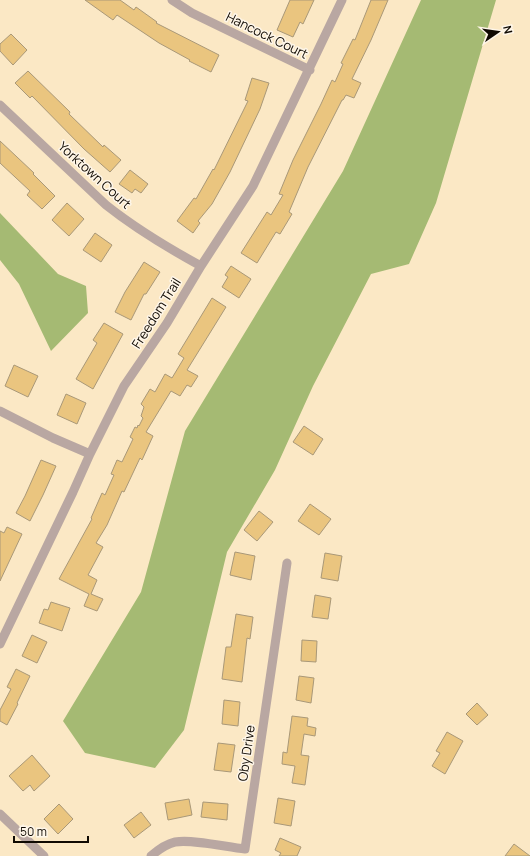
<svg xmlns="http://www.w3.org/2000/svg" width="530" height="856" font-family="Manrope,sans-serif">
	<rect width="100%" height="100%" fill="#fbe8c5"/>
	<path fill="#a5ba73" d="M 421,0 L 496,0 L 436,203 L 409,264 L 371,274 L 313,386 L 275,470 L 227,552 L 184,730 L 155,768 L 85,753 L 63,721 L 141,592 L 185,431 L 343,171 Z
		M 0,213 L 58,274 L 86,286 L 88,313 L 51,351 L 19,284 L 0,260 Z"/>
	<path fill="#eac57f" stroke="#a99878" d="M 85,0 L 120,0 L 134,10 L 136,7 L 157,22 L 156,23 L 219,55 L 211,72 L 189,61 L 190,60 L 159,43 L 117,15 L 113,20 Z
		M 290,0 L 314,0 L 303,24 L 300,22 L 293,37 L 277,30 Z
		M 371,0 L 388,0 L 371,40 L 352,79 L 361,83 L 354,98 L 346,95 L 343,100 L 342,100 L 308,167 L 289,212 L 292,214 L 280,234 L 276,232 L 257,263 L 241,253 L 267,212 L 271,215 L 283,195 L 279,194 L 293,160 L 321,104 L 332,80 L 335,82 L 343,64 L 341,63 L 353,39 L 355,40 Z
		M 11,34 L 27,50 L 13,65 L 0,51 L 0,44 Z
		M 28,71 L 70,112 L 69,114 L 103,147 L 104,145 L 121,160 L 110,172 L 84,149 L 32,96 L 30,98 L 15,83 Z
		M 252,78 L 269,83 L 260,109 L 230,172 L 212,204 L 198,221 L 200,223 L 193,233 L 177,221 L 194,198 L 196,199 L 213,169 L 214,170 L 248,101 L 245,100 Z
		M 0,141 L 34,173 L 33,174 L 55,196 L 42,209 L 27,195 L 30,191 L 0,163 Z
		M 130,170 L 148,184 L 141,193 L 135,189 L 132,193 L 119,184 Z
		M 67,203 L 84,219 L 69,236 L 52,220 Z
		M 95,233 L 112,245 L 101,262 L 83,250 Z
		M 144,262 L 160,272 L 146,294 L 144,294 L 131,320 L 115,312 L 125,292 Z
		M 231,266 L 251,279 L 239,298 L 222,287 L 228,277 L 225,275 Z
		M 212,298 L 226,307 L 187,370 L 198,376 L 191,387 L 187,385 L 180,396 L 171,391 L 146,432 L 153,436 L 142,460 L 140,458 L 124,492 L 122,491 L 107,525 L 96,543 L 103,547 L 88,575 L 97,580 L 91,594 L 103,599 L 97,611 L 84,606 L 89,594 L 59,579 L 92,519 L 91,518 L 102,493 L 105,495 L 114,475 L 111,474 L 117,460 L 122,462 L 133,439 L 130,437 L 135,427 L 137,428 L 138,425 L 139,426 L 143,418 L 141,416 L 144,407 L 141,404 L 150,389 L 155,392 L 165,374 L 172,378 L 184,358 L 178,354 Z
		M 104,323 L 123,334 L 93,389 L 76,379 L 97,343 L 93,340 Z
		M 14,365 L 38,376 L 28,397 L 5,386 Z
		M 66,394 L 86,403 L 77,424 L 57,415 Z
		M 304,426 L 323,439 L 313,455 L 293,442 Z
		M 41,460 L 56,466 L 43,495 L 30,521 L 16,513 L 25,496 Z
		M 310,504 L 331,519 L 319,535 L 298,521 Z
		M 259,511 L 273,522 L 257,541 L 244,530 Z
		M 7,527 L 22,534 L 0,581 L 0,531 L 4,533 Z
		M 235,552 L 255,556 L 251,580 L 230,575 Z
		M 325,553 L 342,556 L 338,581 L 321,578 Z
		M 315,595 L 331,598 L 328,619 L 312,617 Z
		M 51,602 L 70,608 L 62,631 L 39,623 L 44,609 L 48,610 Z
		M 236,614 L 253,617 L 250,639 L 247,638 L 242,682 L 222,679 L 226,647 L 231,647 Z
		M 32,635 L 47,642 L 37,663 L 22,656 Z
		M 302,640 L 317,641 L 316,662 L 301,661 Z
		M 16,669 L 30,676 L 17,703 L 18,704 L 7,725 L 0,721 L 0,710 L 11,689 L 7,687 Z
		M 299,676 L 314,678 L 311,703 L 296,700 Z
		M 224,700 L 240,702 L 238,726 L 222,724 Z
		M 477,703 L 488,715 L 477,725 L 466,714 Z
		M 292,716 L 308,718 L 307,726 L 316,728 L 315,736 L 304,734 L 301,755 L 309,756 L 305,785 L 292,783 L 295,766 L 282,764 L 283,752 L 287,753 Z
		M 447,732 L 463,741 L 445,774 L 432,766 L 440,753 L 436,751 Z
		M 218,743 L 235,745 L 231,772 L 214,770 Z
		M 32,755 L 50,776 L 34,791 L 30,785 L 23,791 L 9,776 Z
		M 278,798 L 295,801 L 291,826 L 274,823 Z
		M 189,799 L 192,815 L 168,820 L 165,803 Z
		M 203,802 L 228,804 L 227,820 L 201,817 Z
		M 59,804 L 73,819 L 58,834 L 44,819 Z
		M 141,812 L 151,825 L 134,838 L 124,825 Z
		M 280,838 L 301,847 L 297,856 L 279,856 L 281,853 L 275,850 Z
		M 514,844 L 530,856 L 505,856 Z"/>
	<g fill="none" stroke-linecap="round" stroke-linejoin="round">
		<path stroke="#b9a7a2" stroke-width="9" d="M 172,0 L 192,13 L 310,70
			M 0,105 L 106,205 C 135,228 168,248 201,266
			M 0,411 L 53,438 L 90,454
			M 0,644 L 73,492 L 90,454 L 124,386 L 167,323 L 201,266 L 253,186 L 342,0
			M 0,814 L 44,856
			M 151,856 C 158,850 166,844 175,842 C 193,839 226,847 245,849 L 287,563"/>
	</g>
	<g text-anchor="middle" stroke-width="3" stroke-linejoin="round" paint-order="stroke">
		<g font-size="13" fill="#100a02" stroke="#fef6e9">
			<text transform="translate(267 35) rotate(26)" y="5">Hancock Court</text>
			<text transform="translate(95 175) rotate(42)" y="5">Yorktown Court</text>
			<text transform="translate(156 313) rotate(-58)" y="5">Freedom Trail</text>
			<text transform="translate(246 753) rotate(-82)" y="5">Oby Drive</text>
		</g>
	</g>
	<g transform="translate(498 32) rotate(77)" stroke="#fef6e9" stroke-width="3" paint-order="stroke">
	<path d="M0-3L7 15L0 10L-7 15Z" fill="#100a02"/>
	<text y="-6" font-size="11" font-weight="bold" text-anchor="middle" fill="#100a02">N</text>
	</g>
	<path d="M14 836v6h74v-6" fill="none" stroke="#100a02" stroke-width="2"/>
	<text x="20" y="836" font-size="12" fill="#100a02" stroke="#fef6e9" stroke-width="3" paint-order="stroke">50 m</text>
</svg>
